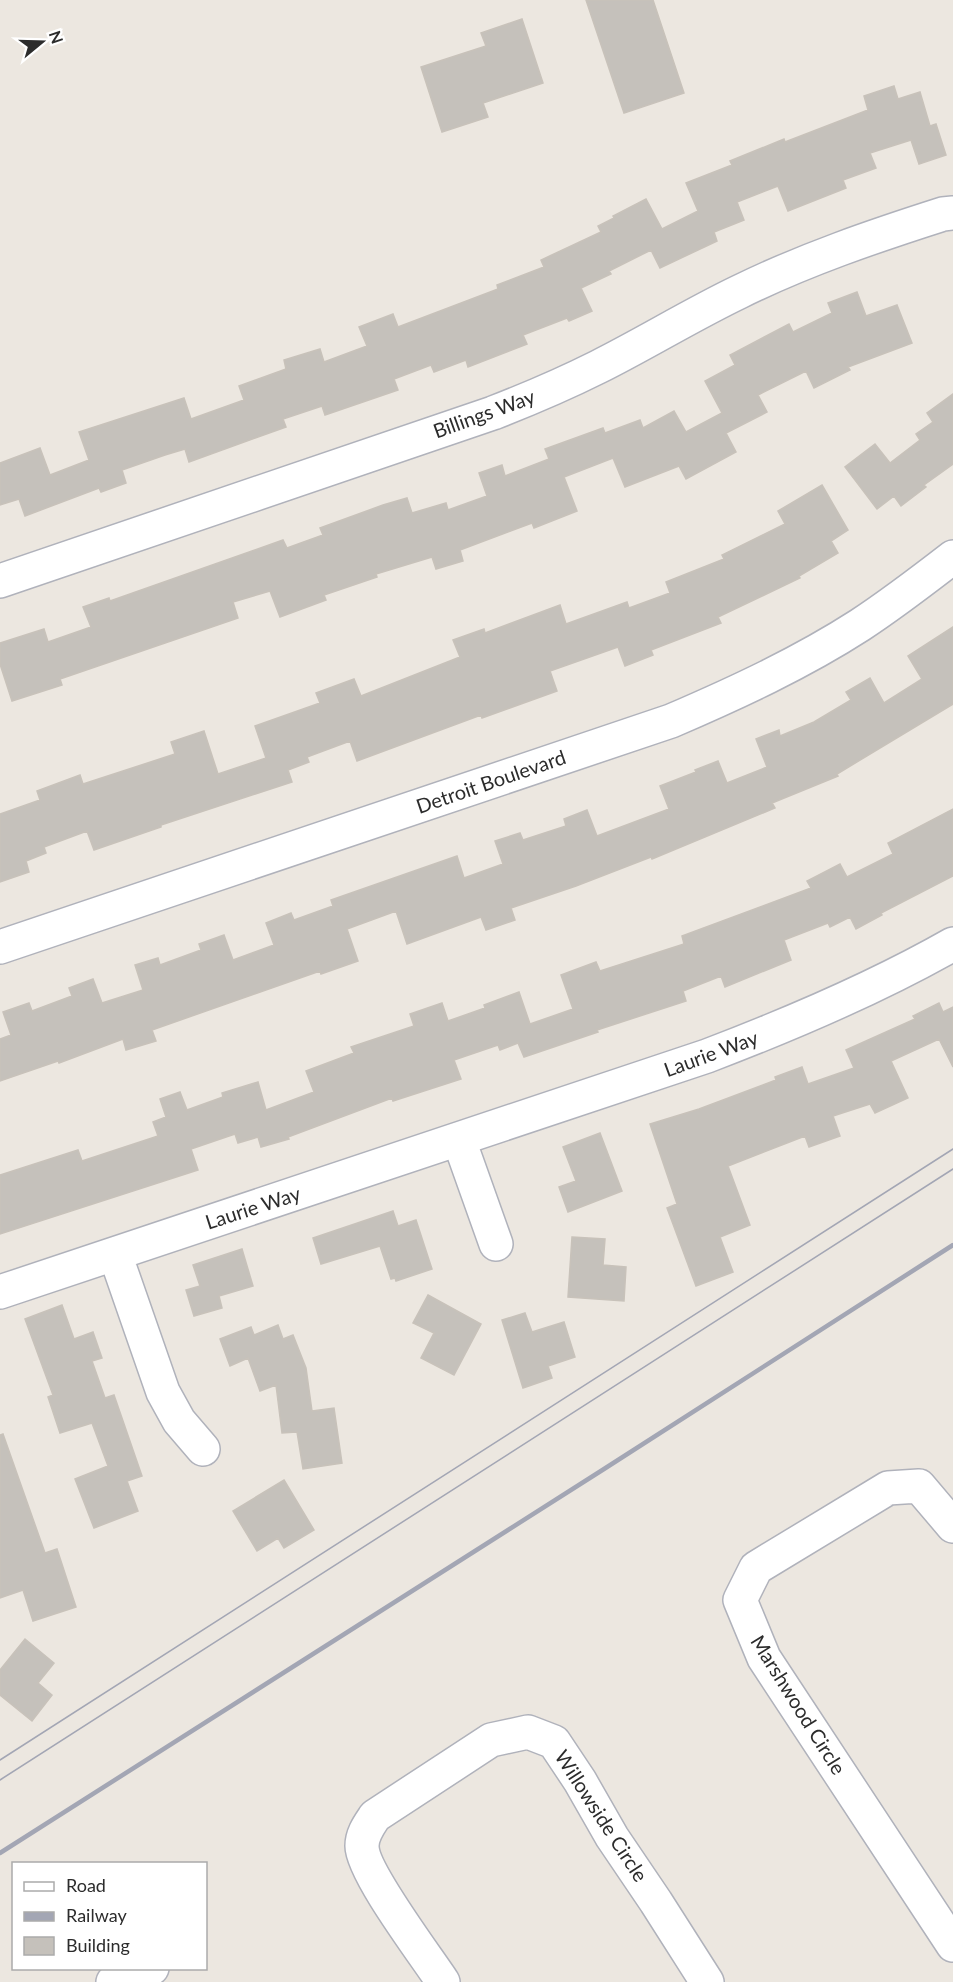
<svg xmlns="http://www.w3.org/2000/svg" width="953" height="1982" font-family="Lato,sans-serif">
	<rect width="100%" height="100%" fill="#ece7e0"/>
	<path fill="#c5c1bb" stroke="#c8c2ba" stroke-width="1.5" d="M 586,0 L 653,0 L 684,93 L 624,113 Z
		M 522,19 L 543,83 L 483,103 L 488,117 L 442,132 L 421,67 L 486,46 L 481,33 Z
		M 894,86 L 898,99 L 920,92 L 930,126 L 936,124 L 946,155 L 919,164 L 911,140 L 870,153 L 876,168 L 843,180 L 846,188 L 788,211 L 778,186 L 737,202 L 744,220 L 714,232 L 717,241 L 660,268 L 651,250 L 609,271 L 611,274 L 581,288 L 592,311 L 569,321 L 567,318 L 523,335 L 527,344 L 468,367 L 466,360 L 434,372 L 431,365 L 394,379 L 398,390 L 325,415 L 322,406 L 283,419 L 286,427 L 189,462 L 185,449 L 165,455 L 122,470 L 126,483 L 101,492 L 99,488 L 25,516 L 19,499 L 0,505 L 0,463 L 40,448 L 50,475 L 89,460 L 79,432 L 184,398 L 191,419 L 244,400 L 239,386 L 286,369 L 284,360 L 320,349 L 324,362 L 367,346 L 359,327 L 393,314 L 398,327 L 498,289 L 497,285 L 544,267 L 541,260 L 601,232 L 598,226 L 614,218 L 613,216 L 646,199 L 662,229 L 698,211 L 686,183 L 732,165 L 730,161 L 784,139 L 785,142 L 868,110 L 864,96 Z
		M 857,292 L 866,316 L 897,305 L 912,343 L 848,367 L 850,370 L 814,388 L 806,371 L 758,395 L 767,412 L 726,433 L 736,452 L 686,479 L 679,466 L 625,487 L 613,458 L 564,477 L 577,511 L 534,528 L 532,523 L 460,550 L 463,561 L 436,569 L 432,557 L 376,574 L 377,577 L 324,595 L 326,600 L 280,617 L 270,591 L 233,602 L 238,618 L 60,679 L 62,685 L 12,701 L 0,664 L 0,643 L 44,629 L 48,642 L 91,627 L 83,607 L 109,598 L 110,601 L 283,540 L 287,548 L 323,535 L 320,528 L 383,505 L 407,498 L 412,513 L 446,503 L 448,510 L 487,496 L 479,473 L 502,465 L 505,476 L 549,459 L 545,449 L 603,428 L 605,433 L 640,420 L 643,428 L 674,411 L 686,432 L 722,413 L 705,381 L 735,365 L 730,355 L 789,324 L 793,332 L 832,313 L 828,303 Z
		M 953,394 L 953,464 L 924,485 L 926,487 L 901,506 L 894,496 L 877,509 L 845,467 L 875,444 L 890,463 L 920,440 L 916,434 L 933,422 L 927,413 Z
		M 822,485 L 848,530 L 831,541 L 838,553 L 799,576 L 800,578 L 718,617 L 721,623 L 651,650 L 653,655 L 625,666 L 618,647 L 550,671 L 557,691 L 482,718 L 481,715 L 357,761 L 350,741 L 307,757 L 309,762 L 288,770 L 292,782 L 161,825 L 161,827 L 94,850 L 87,831 L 44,847 L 46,853 L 26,861 L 29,872 L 0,882 L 0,814 L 40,800 L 37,791 L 80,775 L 83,784 L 175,754 L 171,742 L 204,731 L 218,774 L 266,758 L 255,726 L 320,703 L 316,693 L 354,679 L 361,696 L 460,657 L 453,640 L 484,629 L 485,633 L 560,605 L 566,624 L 627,602 L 629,608 L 670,593 L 666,582 L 724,559 L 722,555 L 785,524 L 778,511 Z
		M 953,627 L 953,704 L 837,774 L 838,776 L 772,803 L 775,808 L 652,859 L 651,857 L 576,886 L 511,908 L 515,920 L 486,930 L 481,917 L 407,944 L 396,911 L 347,929 L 358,961 L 321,974 L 320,971 L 152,1030 L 156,1041 L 126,1050 L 123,1039 L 59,1063 L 58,1061 L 0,1081 L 0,1039 L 11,1035 L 3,1012 L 29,1003 L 32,1011 L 72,996 L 69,988 L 93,979 L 102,1003 L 143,990 L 135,965 L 158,958 L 160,965 L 201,950 L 199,944 L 224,935 L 233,960 L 274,945 L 266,923 L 291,913 L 294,920 L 333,906 L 331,900 L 457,856 L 464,878 L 503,864 L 495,841 L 520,833 L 523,840 L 566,826 L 564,819 L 587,810 L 597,836 L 669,809 L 660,786 L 696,772 L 695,770 L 718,761 L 727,783 L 767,767 L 756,739 L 779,730 L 780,736 L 814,722 L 851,700 L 846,692 L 870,678 L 884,703 L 922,679 L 908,656 Z
		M 953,809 L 953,876 L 881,913 L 882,915 L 856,929 L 850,917 L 830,927 L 828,923 L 784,940 L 791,960 L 725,987 L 721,976 L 683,991 L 686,1001 L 597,1030 L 598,1032 L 524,1057 L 518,1043 L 500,1050 L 498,1045 L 454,1060 L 461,1079 L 393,1101 L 392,1098 L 288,1137 L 289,1139 L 261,1147 L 258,1137 L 238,1143 L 235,1134 L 191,1149 L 198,1170 L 0,1234 L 0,1175 L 78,1150 L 82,1161 L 158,1136 L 153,1122 L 166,1117 L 160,1099 L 180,1092 L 187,1110 L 223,1097 L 222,1093 L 258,1082 L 266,1110 L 314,1092 L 306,1071 L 354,1053 L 351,1047 L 414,1026 L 410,1014 L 442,1003 L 448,1021 L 485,1008 L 484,1005 L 519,992 L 530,1024 L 573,1009 L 561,975 L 596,962 L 600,971 L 684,944 L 682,936 L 811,888 L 807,881 L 840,864 L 847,877 L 893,854 L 888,843 Z
		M 939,1003 L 943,1012 L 953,1007 L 953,1067 L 939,1039 L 891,1061 L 908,1098 L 875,1113 L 870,1104 L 833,1116 L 840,1136 L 809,1147 L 805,1136 L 728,1166 L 750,1225 L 720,1237 L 733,1272 L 696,1286 L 667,1208 L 677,1204 L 650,1124 L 699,1109 L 776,1080 L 775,1077 L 802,1067 L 808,1084 L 854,1068 L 846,1050 L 915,1019 L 913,1016 Z
		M 600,1133 L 622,1191 L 568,1212 L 559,1187 L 576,1181 L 563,1147 Z
		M 393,1211 L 398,1226 L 416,1220 L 432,1269 L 396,1281 L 395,1278 L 391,1279 L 380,1246 L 321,1264 L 313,1238 Z
		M 572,1237 L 605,1239 L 603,1265 L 626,1267 L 624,1301 L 568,1297 Z
		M 242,1249 L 253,1286 L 219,1296 L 222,1308 L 194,1316 L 186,1290 L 200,1286 L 193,1265 Z
		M 428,1295 L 481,1324 L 454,1375 L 421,1358 L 434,1333 L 413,1323 Z
		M 62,1305 L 74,1339 L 93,1332 L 102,1358 L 92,1361 L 105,1398 L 114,1395 L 142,1476 L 127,1481 L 138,1511 L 94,1528 L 75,1479 L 108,1466 L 92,1423 L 60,1433 L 48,1397 L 53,1395 L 25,1319 Z
		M 525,1313 L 532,1332 L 564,1322 L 575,1357 L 548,1366 L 552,1378 L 523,1388 L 502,1320 Z
		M 278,1325 L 283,1339 L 293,1335 L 306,1368 L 312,1411 L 334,1408 L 342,1463 L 303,1469 L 297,1432 L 282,1433 L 276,1385 L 260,1391 L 248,1358 L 230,1366 L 220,1339 L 251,1327 L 254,1335 Z
		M 3,1434 L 45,1553 L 57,1549 L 76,1607 L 33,1621 L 23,1590 L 0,1598 L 0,1435 Z
		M 284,1480 L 314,1530 L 284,1548 L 278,1538 L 257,1551 L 233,1511 Z
		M 25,1639 L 54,1663 L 38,1683 L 52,1695 L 32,1721 L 0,1695 L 0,1670 Z"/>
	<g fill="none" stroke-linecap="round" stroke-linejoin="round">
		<defs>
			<path id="minor" d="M 0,581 L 493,413 C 529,399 564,384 598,367 C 646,343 691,315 739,292 C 804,260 874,236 943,214 L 953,213
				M 0,947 L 671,721 C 736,693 801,663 860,625 C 892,604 922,581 953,557
				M 459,1140 L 496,1244
				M 115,1254 L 163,1392 L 179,1421 L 203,1449
				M 0,1292 L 707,1056 C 791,1024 874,989 953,944
				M 953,1526 L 919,1486 L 888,1488 L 756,1568 L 740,1600 L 764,1658 L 953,1945
				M 113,1982 L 126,1973 L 152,1968
				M 443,1982 C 426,1956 362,1872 362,1846 C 362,1834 369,1825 375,1816 L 491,1740 L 528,1732 L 554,1742 L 580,1781 L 612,1837 L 656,1902 L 707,1982"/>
		</defs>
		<use href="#minor" stroke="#b0b2bb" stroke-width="36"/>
		<use href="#minor" stroke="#fff" stroke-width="33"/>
		<path stroke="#a3a6b4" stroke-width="1.5" d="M 0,1760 L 953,1149
			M 0,1780 L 953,1169"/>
		<path stroke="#a3a6b4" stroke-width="4.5" d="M 0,1853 L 604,1469 L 953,1245"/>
	</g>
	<g text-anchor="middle" stroke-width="4.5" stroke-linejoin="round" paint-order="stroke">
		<g font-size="20" fill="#2c2c2c" stroke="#fff">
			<text transform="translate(484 414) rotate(-20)" y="7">Billings Way</text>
			<text transform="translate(491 782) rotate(-19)" y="7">Detroit Boulevard</text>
			<text transform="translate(711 1054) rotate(-20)" y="7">Laurie Way</text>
			<text transform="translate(253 1208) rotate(-18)" y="7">Laurie Way</text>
			<text transform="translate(798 1705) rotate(58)" y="7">Marshwood Circle</text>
			<text transform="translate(601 1816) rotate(57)" y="7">Willowside Circle</text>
		</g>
	</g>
	<rect x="12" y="1862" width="195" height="108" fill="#ffffff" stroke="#ababab" stroke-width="1.5"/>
	<rect x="24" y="1882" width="30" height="9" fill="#ffffff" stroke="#ababab" stroke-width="1.5"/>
	<text x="66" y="1892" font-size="18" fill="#2c2c2c">Road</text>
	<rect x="24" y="1912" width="30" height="9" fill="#a3a6b4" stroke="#ababab" stroke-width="1.5"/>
	<text x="66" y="1922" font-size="18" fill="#2c2c2c">Railway</text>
	<rect x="24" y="1937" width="30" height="18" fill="#c5c1bb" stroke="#ababab" stroke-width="1.5"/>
	<text x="66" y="1952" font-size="18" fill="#2c2c2c">Building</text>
	<g transform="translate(42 42) rotate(71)" stroke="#ffffff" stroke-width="4.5" paint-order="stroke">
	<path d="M0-4.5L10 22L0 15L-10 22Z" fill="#2c2c2c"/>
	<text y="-9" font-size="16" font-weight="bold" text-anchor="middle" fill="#2c2c2c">N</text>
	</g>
</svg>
